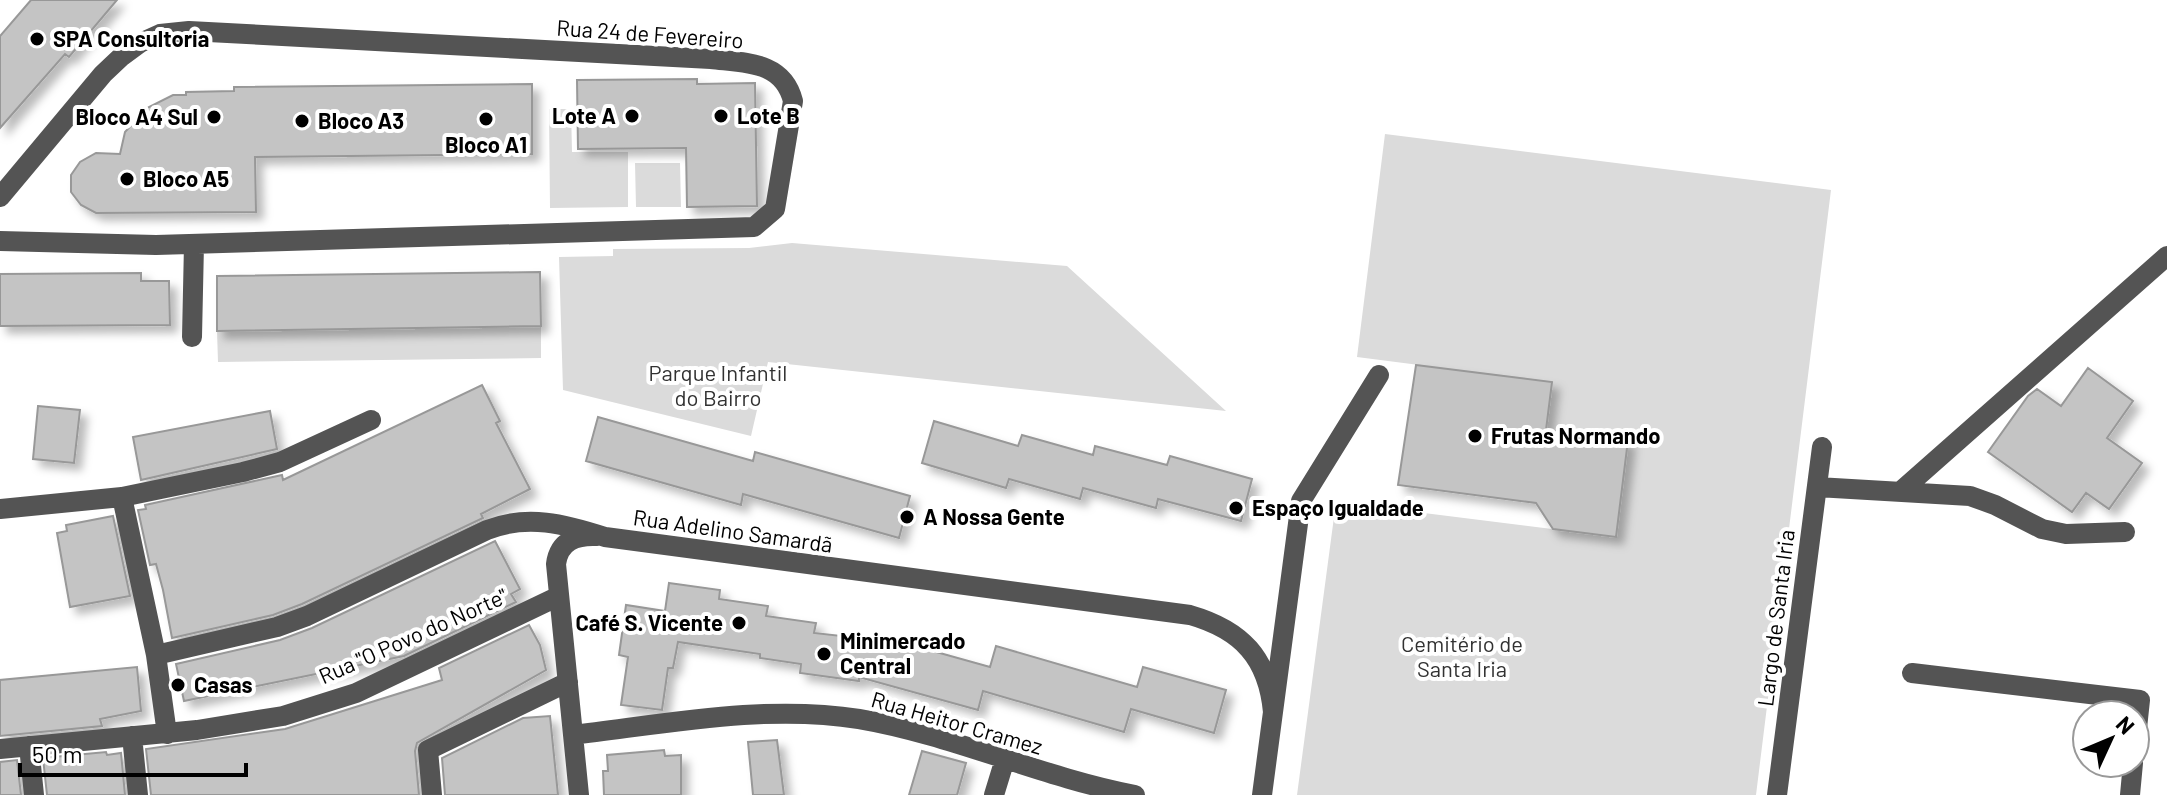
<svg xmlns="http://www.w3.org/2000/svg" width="2167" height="795" font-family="Barlow,sans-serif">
	<defs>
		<filter id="shadow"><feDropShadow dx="7" dy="7" stdDeviation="4" flood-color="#0004"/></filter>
	</defs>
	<rect width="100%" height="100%" fill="#fff"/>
	<path fill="#dbdbdb" d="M 549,109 L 571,109 L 572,152 L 628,152 L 628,207 L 550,208 Z
		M 1385,134 L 1831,190 L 1756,795 L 1297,795 L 1336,502 L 1616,537 L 1628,440 L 1546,430 L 1551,382 L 1357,357 Z
		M 635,163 L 680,163 L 681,207 L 636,207 Z
		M 792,243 L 1067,266 L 1226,411 L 768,362 L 751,436 L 563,390 L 559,257 L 613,256 L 613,249 L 749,248 Z
		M 541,326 L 541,358 L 218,362 L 217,331 Z"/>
	<path fill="#c4c4c4" stroke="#989898" stroke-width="2" filter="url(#shadow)" d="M 31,0 L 117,0 L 69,57 L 65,54 L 0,128 L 0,36 Z
		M 697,79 L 697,84 L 755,83 L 757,206 L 687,207 L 686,148 L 578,149 L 577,80 Z
		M 532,84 L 532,154 L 255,157 L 256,212 L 96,213 L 81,205 L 71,192 L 71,175 L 80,162 L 96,153 L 120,154 L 125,132 L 147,108 L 173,95 L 186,95 L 186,92 L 234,91 L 234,87 Z
		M 540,272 L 541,326 L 217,331 L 217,276 Z
		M 141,273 L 141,281 L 169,281 L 170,325 L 0,326 L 0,274 Z
		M 1416,365 L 1552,382 L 1546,430 L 1628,440 L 1616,537 L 1553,529 L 1536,503 L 1398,485 Z
		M 2088,368 L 2133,401 L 2107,438 L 2142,463 L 2109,509 L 2086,493 L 2072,512 L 1988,452 L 2028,396 L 2037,389 L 2061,406 Z
		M 482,385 L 500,421 L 496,423 L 530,489 L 481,514 L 483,518 L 302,604 L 273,615 L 172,638 L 163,590 L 156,564 L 150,565 L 138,510 L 146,509 L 145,505 L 282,475 L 283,480 Z
		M 38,406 L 80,410 L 74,463 L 33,459 Z
		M 270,411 L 277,449 L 141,480 L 133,437 Z
		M 598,417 L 753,461 L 755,452 L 910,496 L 899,538 L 743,494 L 741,505 L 586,461 Z
		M 934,421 L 1018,446 L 1022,435 L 1093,455 L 1095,446 L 1167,465 L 1170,456 L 1252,479 L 1241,521 L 1158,499 L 1156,508 L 1083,488 L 1080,499 L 1009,479 L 1006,488 L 922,463 Z
		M 113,516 L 130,596 L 70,607 L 57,533 L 67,531 L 66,525 Z
		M 495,541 L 520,589 L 511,594 L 516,602 L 404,656 L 184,701 L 176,664 L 280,640 L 312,628 Z
		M 669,583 L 720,590 L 719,599 L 768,606 L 766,616 L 816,623 L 814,633 L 904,643 L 990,667 L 996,646 L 1137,687 L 1143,667 L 1226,690 L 1214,733 L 1131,709 L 1124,732 L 983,691 L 978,710 L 859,677 L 859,681 L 800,673 L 801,664 L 760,658 L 760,654 L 678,642 L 673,668 L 668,668 L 662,710 L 621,705 L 628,657 L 619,655 L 626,605 L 665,611 Z
		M 529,625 L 540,645 L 546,670 L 417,743 L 415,751 L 419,795 L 151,795 L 146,749 L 285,729 L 442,680 L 439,668 Z
		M 137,667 L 141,711 L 100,719 L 102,726 L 0,736 L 0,680 Z
		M 550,716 L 558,795 L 445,795 L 442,758 L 523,718 Z
		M 777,740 L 784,795 L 753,795 L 748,742 Z
		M 664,750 L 665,756 L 681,755 L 681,795 L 604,795 L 603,771 L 608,771 L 607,755 Z
		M 922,751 L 966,763 L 957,795 L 909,795 Z
		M 106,752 L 107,755 L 121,753 L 125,795 L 47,795 L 43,758 Z
		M 17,760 L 21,795 L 0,795 L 0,762 Z"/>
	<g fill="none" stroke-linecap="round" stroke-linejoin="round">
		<path stroke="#545454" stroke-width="20" d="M 0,197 L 103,74 L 121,57 L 140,43 L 160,34 L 189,31 L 711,59 C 746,63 783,61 793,101 L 775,209 L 754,227 L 156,245 L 0,241
			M 192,337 L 194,244
			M 1817,487 L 1970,496 L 1995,505 L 2042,529 L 2066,534 L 2125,532
			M 1901,491 L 2167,256
			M 122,497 L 156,655 L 167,734
			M 0,509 L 122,497 L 243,472 L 280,462 L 371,420
			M 156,655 L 277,627 L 307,616 L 487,530 C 527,514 565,524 605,537 L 1190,615 C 1242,630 1268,658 1273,712
			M 1912,673 L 2140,700 L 2135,747
			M 573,735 C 666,724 765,704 859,719 C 953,735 1041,777 1135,795
			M 132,736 L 138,795
			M 29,746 L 34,795
			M 0,749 L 197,730 L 283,716 L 356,693 L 559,596
			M 432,795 L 428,750 L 568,682
			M 579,795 L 556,564 C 559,541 576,535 597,536
			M 994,795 L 1005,759
			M 1262,795 L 1301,501 L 1379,375
			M 1777,795 L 1822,447
			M 2130,795 L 2133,763"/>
	</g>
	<g fill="#000" stroke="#fff" stroke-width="3">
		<circle cx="37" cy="39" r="8"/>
		<circle cx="632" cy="116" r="8"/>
		<circle cx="721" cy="116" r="8"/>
		<circle cx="214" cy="117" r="8"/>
		<circle cx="486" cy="119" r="8"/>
		<circle cx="302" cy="121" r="8"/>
		<circle cx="127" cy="179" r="8"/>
		<circle cx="1475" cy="436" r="8"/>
		<circle cx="1236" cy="508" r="8"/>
		<circle cx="907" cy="517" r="8"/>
		<circle cx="739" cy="623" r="8"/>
		<circle cx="824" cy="654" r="8"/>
		<circle cx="178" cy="685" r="8"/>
	</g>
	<g text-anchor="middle" stroke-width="8" stroke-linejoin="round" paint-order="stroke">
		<g font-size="22" fill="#000" stroke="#fff">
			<text transform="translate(650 34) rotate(4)" y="8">Rua 24 de Fevereiro</text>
			<text transform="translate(733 531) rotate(8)" y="8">Rua Adelino Samardã</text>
			<text transform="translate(1776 618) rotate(-83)" y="8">Largo de Santa Iria</text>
			<text transform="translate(413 636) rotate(-24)" y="8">Rua "O Povo do Norte"</text>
			<text transform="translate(957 723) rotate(16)" y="8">Rua Heitor Cramez</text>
		</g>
		<g font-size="22" font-weight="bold" fill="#000" stroke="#fff" text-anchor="start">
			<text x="53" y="47">SPA Consultoria</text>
			<text x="616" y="124" text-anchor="end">Lote A</text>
			<text x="737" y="124">Lote B</text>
			<text x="198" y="125" text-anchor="end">Bloco A4 Sul</text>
			<text x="318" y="129">Bloco A3</text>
			<text x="486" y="153" text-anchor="middle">Bloco A1</text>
			<text x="143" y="187">Bloco A5</text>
			<text x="1491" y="444">Frutas Normando</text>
			<text x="1252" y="516">Espaço Igualdade</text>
			<text x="923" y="525">A Nossa Gente</text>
			<text x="723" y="631" text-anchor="end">Café S. Vicente</text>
			<text x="840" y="649">Minimercado<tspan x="840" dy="25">Central</tspan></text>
			<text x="194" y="693">Casas</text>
		</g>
		<g font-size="22" fill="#323232" stroke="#fff">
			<text x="718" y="381">Parque Infantil<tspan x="718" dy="25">do Bairro</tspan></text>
			<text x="1462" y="652">Cemitério de<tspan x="1462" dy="25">Santa Iria</tspan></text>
		</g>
	</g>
	<g transform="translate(2111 739) rotate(46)"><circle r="38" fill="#ffffff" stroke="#999999" stroke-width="2"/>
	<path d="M0-6L14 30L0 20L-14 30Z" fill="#000000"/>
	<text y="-12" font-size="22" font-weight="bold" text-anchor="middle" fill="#000000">N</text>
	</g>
	<path d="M20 763v12h226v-12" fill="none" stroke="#000000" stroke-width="4"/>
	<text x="32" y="763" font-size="24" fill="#000000" stroke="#ffffff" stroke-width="6" paint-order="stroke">50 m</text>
</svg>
